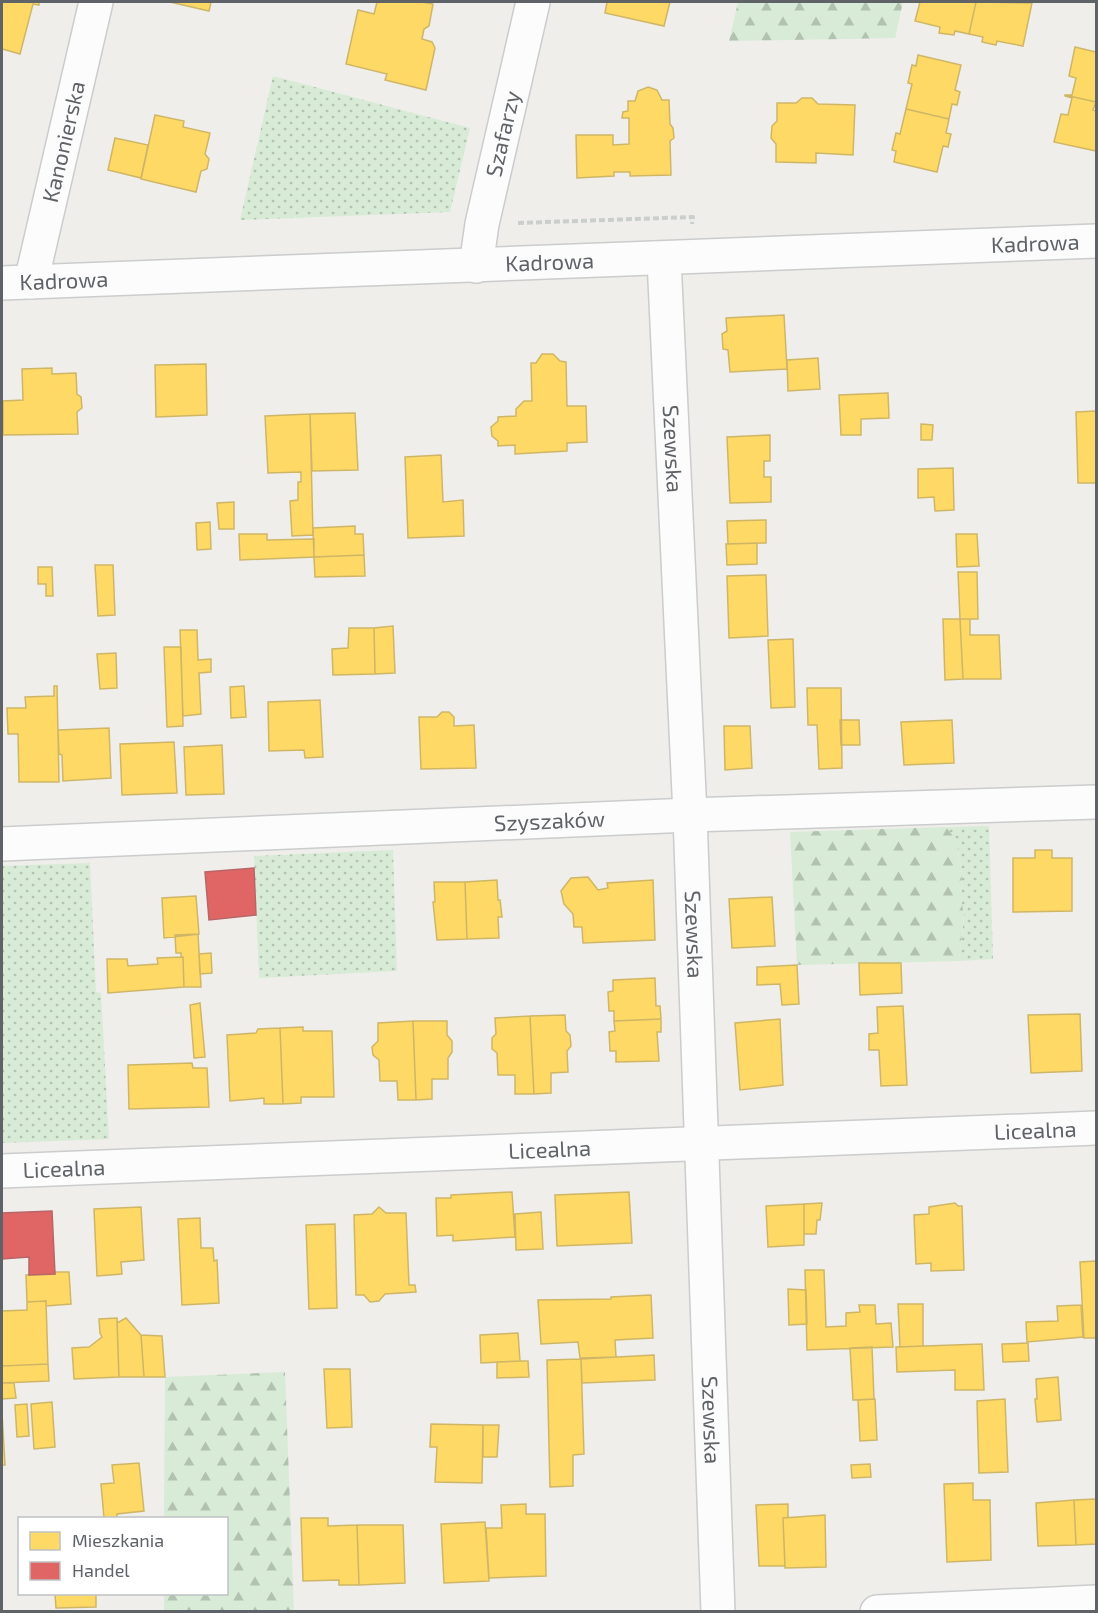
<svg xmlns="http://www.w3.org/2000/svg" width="1098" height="1613" font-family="'Exo 2',sans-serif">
	<defs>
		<pattern id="grass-dots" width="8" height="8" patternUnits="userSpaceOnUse" patternTransform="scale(1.5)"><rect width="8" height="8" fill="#d8ebd6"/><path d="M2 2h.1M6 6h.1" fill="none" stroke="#b2c2b1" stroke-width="1.8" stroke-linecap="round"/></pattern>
		<pattern id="forest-firs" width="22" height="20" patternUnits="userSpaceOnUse" patternTransform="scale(1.5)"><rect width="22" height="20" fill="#d8ebd6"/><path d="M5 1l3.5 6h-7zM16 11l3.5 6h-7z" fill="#b2c2b1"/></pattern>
	</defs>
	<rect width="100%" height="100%" fill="#efeeea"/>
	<path fill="url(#grass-dots)" d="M 273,76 L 470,128 L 450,212 L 240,220 Z
		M 989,826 L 993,959 L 959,961 L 964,916 L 961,897 L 962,873 L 956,840 L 946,827 Z
		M 393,850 L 397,971 L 259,978 L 254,856 Z
		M 90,863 L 96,992 L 101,993 L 109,1139 L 2,1143 L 2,866 Z"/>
	<path fill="url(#forest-firs)" d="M 738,2 L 903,2 L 895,38 L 729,41 Z
		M 946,827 L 956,840 L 962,873 L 961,897 L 964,916 L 959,961 L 797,965 L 790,832 Z
		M 285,1372 L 294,1611 L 164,1612 L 164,1594 L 226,1594 L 226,1518 L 164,1518 L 165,1377 Z"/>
	<path fill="#ffd966" stroke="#cfb667" stroke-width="1.5" d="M 2,2 L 39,2 L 39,5 L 33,4 L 20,54 L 2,49 Z
		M 170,2 L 211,2 L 209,11 Z
		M 377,2 L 422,2 L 433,4 L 429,26 L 424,29 L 422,39 L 432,42 L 435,48 L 426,90 L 385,80 L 387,74 L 346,64 L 358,10 L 374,14 Z
		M 607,2 L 670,2 L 664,26 L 605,13 Z
		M 920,2 L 976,2 L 969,34 L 955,31 L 954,35 L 939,33 L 940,27 L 915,21 Z
		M 976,2 L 1032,3 L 1023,46 L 997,41 L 996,45 L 982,42 L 983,37 L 969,34 Z
		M 1075,47 L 1096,52 L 1096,102 L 1065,95 L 1072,95 L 1076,78 L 1069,76 Z
		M 918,55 L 961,65 L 955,90 L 960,92 L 957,105 L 952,104 L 949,119 L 906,109 L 912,84 L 908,83 L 912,65 L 916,66 Z
		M 648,87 L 657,90 L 662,100 L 669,100 L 670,124 L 673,128 L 674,138 L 670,141 L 671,175 L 630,176 L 630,172 L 614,172 L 614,176 L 577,178 L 576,135 L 613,135 L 613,145 L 629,144 L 629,118 L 622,118 L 623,112 L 628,111 L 628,101 L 635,101 L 638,91 Z
		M 1065,95 L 1096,102 L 1093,110 L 1096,111 L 1096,151 L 1054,142 L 1061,114 L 1068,115 L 1072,98 L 1065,96 Z
		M 802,98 L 812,98 L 818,104 L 855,105 L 853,155 L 816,153 L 816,163 L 776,162 L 776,144 L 771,138 L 772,126 L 777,121 L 777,103 L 796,103 Z
		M 906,109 L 949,119 L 946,133 L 951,134 L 948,147 L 943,146 L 937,172 L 894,162 L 896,151 L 892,150 L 896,133 L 900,134 Z
		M 155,115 L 184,121 L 183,127 L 210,133 L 205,154 L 209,159 L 207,169 L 201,171 L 196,192 L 141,179 Z
		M 115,138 L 148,145 L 141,178 L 108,170 Z
		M 784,315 L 787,369 L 730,372 L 728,350 L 723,349 L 722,334 L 727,331 L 726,318 Z
		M 542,354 L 553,354 L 560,361 L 566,362 L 567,406 L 586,406 L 587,442 L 567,443 L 567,451 L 515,454 L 515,445 L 498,446 L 498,441 L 492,436 L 491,427 L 498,421 L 498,417 L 516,416 L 516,409 L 524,401 L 532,401 L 531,363 L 536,363 Z
		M 818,358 L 820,389 L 788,391 L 787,360 Z
		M 206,364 L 207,415 L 156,417 L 155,365 Z
		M 52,368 L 52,374 L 76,373 L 77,394 L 81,397 L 82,408 L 77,412 L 78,434 L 3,435 L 3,401 L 23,400 L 22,369 Z
		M 888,393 L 889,418 L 861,419 L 861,435 L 841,435 L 839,395 Z
		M 1096,411 L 1096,483 L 1078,483 L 1076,412 Z
		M 355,413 L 358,470 L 312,471 L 310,414 Z
		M 310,414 L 313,535 L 292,536 L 290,501 L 298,500 L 298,482 L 301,482 L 301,472 L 268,473 L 265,416 Z
		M 921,424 L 933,425 L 932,440 L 921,440 Z
		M 770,435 L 770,461 L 764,461 L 764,477 L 771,477 L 771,502 L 730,503 L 727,437 Z
		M 441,455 L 443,502 L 463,500 L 464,536 L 408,538 L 405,457 Z
		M 953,468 L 954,510 L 935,511 L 934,497 L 918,498 L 918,469 Z
		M 234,502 L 234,529 L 219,529 L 217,503 Z
		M 766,520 L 766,543 L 728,544 L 727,521 Z
		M 210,522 L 211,549 L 197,550 L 196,523 Z
		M 355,526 L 355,534 L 363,534 L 364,555 L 314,557 L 313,528 Z
		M 239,534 L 267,534 L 267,540 L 314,539 L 314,557 L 240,560 Z
		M 956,534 L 977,534 L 979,566 L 957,567 Z
		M 757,543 L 757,564 L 727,565 L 726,544 Z
		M 364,555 L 365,576 L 315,577 L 314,557 Z
		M 95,565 L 113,565 L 115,615 L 98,616 Z
		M 38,567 L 52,567 L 53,596 L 46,596 L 46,584 L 38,584 Z
		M 958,572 L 977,572 L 978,619 L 960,619 Z
		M 766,575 L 768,636 L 729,638 L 727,576 Z
		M 943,619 L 960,619 L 963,679 L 945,680 Z
		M 960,619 L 970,619 L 970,635 L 999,635 L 1001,679 L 963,679 Z
		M 393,626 L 395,673 L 375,674 L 374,628 Z
		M 349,628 L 374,628 L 375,674 L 333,675 L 332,649 L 348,648 Z
		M 180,630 L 197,630 L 198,660 L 211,659 L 211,672 L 199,673 L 201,714 L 183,716 Z
		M 793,639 L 795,707 L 771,708 L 768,640 Z
		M 164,647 L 181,647 L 183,726 L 167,727 Z
		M 116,653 L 117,688 L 100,689 L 97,654 Z
		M 54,686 L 57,686 L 59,782 L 19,782 L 18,734 L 8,734 L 7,708 L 26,708 L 25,697 L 54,696 Z
		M 244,686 L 246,717 L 231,718 L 230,687 Z
		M 807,688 L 841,688 L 842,768 L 819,769 L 817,725 L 808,725 Z
		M 320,700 L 323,757 L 305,758 L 304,750 L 269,751 L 268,702 Z
		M 442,712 L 449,712 L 454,717 L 454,726 L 474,725 L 476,768 L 421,769 L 419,717 L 437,717 Z
		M 840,720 L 859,720 L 860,745 L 841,745 Z
		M 952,720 L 954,763 L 904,765 L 901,722 Z
		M 724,726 L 750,726 L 752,768 L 725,770 Z
		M 109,728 L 111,778 L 63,781 L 62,755 L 59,754 L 58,730 Z
		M 174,742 L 177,793 L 122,795 L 120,744 Z
		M 222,745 L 224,794 L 186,795 L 184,747 Z
		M 1035,850 L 1052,850 L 1052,858 L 1072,858 L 1072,911 L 1013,912 L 1013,858 L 1035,858 Z
		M 588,877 L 598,890 L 608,888 L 607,883 L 653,880 L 655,940 L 583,943 L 582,927 L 574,927 L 573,914 L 564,904 L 561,891 L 571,878 Z
		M 497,880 L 498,900 L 500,900 L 502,917 L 498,917 L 499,938 L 467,939 L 465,882 Z
		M 434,882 L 465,882 L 467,939 L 437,940 L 433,902 L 435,902 Z
		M 196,896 L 199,934 L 164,938 L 162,898 Z
		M 772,897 L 775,946 L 732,948 L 729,899 Z
		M 198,934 L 201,987 L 184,987 L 183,957 L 181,957 L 181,953 L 176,953 L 175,935 Z
		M 211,953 L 212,973 L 200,974 L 199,954 Z
		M 183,957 L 184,987 L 108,993 L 107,959 L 127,959 L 128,966 L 158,964 L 157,958 Z
		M 859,963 L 901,963 L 902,993 L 860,995 Z
		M 797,965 L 799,1004 L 782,1005 L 780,984 L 757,985 L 757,967 Z
		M 655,978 L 656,1006 L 660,1006 L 661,1019 L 614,1021 L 614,1011 L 609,1011 L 608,992 L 613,991 L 613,980 Z
		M 200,1003 L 205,1057 L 194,1058 L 190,1005 Z
		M 903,1006 L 907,1085 L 881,1086 L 879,1050 L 869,1050 L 869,1034 L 878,1033 L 877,1007 Z
		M 1080,1014 L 1082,1071 L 1031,1073 L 1028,1015 Z
		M 565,1015 L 566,1031 L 570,1035 L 571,1046 L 567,1051 L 568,1072 L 551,1073 L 551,1093 L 534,1094 L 530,1016 Z
		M 530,1016 L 534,1094 L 515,1094 L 515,1075 L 498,1075 L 497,1053 L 492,1049 L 492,1038 L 496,1034 L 495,1018 Z
		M 661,1019 L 661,1032 L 657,1032 L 659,1061 L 616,1062 L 616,1051 L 610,1051 L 609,1032 L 615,1031 L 614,1021 Z
		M 780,1019 L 783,1085 L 740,1090 L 735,1023 Z
		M 413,1021 L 416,1100 L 398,1100 L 397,1081 L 380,1081 L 379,1060 L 373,1055 L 372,1047 L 378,1041 L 378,1023 Z
		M 413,1021 L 447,1021 L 447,1035 L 452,1041 L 452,1052 L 448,1058 L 448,1079 L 432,1079 L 432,1099 L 416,1100 Z
		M 303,1027 L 303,1031 L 332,1031 L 334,1097 L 301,1097 L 301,1103 L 283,1104 L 280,1028 Z
		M 280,1028 L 283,1104 L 264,1104 L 264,1098 L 230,1101 L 227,1035 L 256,1033 L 258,1029 Z
		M 192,1063 L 193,1068 L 207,1068 L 209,1107 L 129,1109 L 128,1065 Z
		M 512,1192 L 515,1237 L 453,1241 L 453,1235 L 437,1236 L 436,1198 L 451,1198 L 451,1195 Z
		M 629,1192 L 632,1243 L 557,1246 L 555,1195 Z
		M 822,1203 L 820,1220 L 817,1220 L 816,1234 L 804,1234 L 804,1204 Z
		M 955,1203 L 958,1206 L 962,1206 L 964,1270 L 931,1271 L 931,1263 L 916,1264 L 914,1215 L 929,1214 L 929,1207 Z
		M 804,1204 L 804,1245 L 768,1247 L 766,1206 Z
		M 141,1207 L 144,1260 L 121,1262 L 122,1274 L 97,1276 L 94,1209 Z
		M 379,1207 L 386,1213 L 406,1213 L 409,1285 L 415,1285 L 416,1292 L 385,1294 L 379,1301 L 370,1302 L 364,1295 L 356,1295 L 354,1215 L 372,1214 Z
		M 541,1212 L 543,1249 L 516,1250 L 515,1214 Z
		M 200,1218 L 201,1248 L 213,1248 L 214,1261 L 217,1260 L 219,1303 L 182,1305 L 178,1219 Z
		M 335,1224 L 337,1308 L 309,1309 L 306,1225 Z
		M 1096,1261 L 1096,1338 L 1084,1338 L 1080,1262 Z
		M 805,1270 L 824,1270 L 826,1327 L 846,1326 L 846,1313 L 860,1312 L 859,1305 L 875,1305 L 876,1324 L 891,1323 L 893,1347 L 807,1350 Z
		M 54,1272 L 69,1272 L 71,1304 L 46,1306 L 46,1301 L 27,1302 L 26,1275 L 55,1274 Z
		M 788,1289 L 806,1290 L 807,1324 L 789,1325 Z
		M 651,1295 L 653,1338 L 615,1340 L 616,1357 L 580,1358 L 578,1342 L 541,1344 L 538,1300 L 611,1299 L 611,1297 Z
		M 46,1301 L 48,1364 L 2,1366 L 2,1311 L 27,1310 L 27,1302 Z
		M 898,1304 L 923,1304 L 923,1346 L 900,1347 Z
		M 1081,1305 L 1083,1337 L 1027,1342 L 1026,1322 L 1058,1321 L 1057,1306 Z
		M 117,1318 L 119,1377 L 74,1379 L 72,1348 L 89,1347 L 102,1337 L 100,1333 L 99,1319 Z
		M 126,1318 L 141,1335 L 144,1377 L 119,1377 L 117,1323 Z
		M 518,1333 L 520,1361 L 481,1363 L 480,1335 Z
		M 141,1335 L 162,1336 L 165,1377 L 144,1377 Z
		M 1028,1343 L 1029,1361 L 1003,1362 L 1002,1344 Z
		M 982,1344 L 984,1390 L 955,1390 L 955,1370 L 897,1372 L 896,1347 Z
		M 872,1347 L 874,1399 L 853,1400 L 850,1348 Z
		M 654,1355 L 655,1380 L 582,1383 L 581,1359 Z
		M 581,1359 L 584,1454 L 573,1455 L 573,1486 L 550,1487 L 547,1360 Z
		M 2,1361 L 2,1366 L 48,1364 L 49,1381 L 2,1383 Z
		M 520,1361 L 528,1361 L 529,1377 L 497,1378 L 497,1362 Z
		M 324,1369 L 350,1369 L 352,1427 L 327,1428 Z
		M 1058,1377 L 1061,1420 L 1037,1422 L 1035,1399 L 1037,1399 L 1036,1379 Z
		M 2,1383 L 14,1383 L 16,1398 L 2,1399 Z
		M 875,1399 L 877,1440 L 860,1441 L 858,1400 Z
		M 1005,1399 L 1008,1472 L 979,1473 L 977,1401 Z
		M 52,1402 L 55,1447 L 34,1449 L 31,1404 Z
		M 27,1404 L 29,1436 L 17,1437 L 15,1405 Z
		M 2,1413 L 5,1465 L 2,1465 Z
		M 431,1424 L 483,1425 L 482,1483 L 435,1482 L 437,1447 L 430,1447 Z
		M 483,1425 L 499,1425 L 497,1457 L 483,1457 Z
		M 139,1463 L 144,1511 L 117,1514 L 117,1518 L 104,1518 L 101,1484 L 114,1483 L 112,1465 Z
		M 870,1464 L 871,1477 L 852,1478 L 851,1465 Z
		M 973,1483 L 973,1500 L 990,1500 L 991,1560 L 947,1562 L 944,1484 Z
		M 1096,1499 L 1096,1544 L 1076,1545 L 1074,1500 Z
		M 1074,1500 L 1076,1545 L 1038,1546 L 1036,1503 Z
		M 526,1504 L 526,1514 L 545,1514 L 546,1576 L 489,1578 L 486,1528 L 502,1528 L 501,1505 Z
		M 788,1504 L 788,1518 L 783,1518 L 785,1566 L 759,1566 L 756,1505 Z
		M 825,1515 L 826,1567 L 785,1568 L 783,1518 Z
		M 301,1518 L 328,1518 L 328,1526 L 357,1525 L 359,1585 L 339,1585 L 339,1580 L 303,1581 Z
		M 485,1522 L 489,1581 L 444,1583 L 441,1524 Z
		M 357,1525 L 403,1525 L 405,1583 L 359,1585 Z
		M 55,1594 L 96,1594 L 96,1607 L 56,1608 Z"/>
	<path fill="#e06666" stroke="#b96567" stroke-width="1.5" d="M 254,868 L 256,915 L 209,920 L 205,872 Z
		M 52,1211 L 55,1274 L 29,1275 L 29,1257 L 2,1259 L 2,1213 Z"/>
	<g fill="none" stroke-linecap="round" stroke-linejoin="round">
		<defs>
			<g id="street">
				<path id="s1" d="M 664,259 L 690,815 L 718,1612"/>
				<path id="s2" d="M 476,266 L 482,224 L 533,2"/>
				<path id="s3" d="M 31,282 L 96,2"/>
				<path id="s4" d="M 2,283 L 1096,241"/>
				<path id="s5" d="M 2,844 L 690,815 L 1096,802"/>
				<path id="s6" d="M 2,1171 L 1096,1128"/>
				<path d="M 877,1612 L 1096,1602"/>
			</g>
		</defs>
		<use href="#street" stroke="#cbcccc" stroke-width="36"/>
		<path stroke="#cacfcc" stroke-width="4" stroke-dasharray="6 3" stroke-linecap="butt" d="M 518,223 L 693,217 L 692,224"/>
		<use href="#street" stroke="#fdfcfc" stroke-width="33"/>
	</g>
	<g text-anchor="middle" stroke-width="6" stroke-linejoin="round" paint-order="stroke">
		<g font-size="22" fill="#5f6368" stroke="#fff">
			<text dy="8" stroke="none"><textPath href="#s2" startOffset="135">Szafarzy</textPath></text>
			<text dy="8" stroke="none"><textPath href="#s3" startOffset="144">Kanonierska</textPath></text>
			<text dy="8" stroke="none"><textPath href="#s4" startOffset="1034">Kadrowa</textPath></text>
			<text dy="8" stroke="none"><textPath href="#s4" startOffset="548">Kadrowa</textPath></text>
			<text dy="8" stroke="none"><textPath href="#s4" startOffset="62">Kadrowa</textPath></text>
			<text dy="8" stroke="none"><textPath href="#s1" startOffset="190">Szewska</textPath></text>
			<text dy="8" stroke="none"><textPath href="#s5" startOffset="548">Szyszaków</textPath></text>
			<text dy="8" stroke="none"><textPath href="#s1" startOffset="676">Szewska</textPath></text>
			<text dy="8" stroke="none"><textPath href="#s6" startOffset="1034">Licealna</textPath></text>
			<text dy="8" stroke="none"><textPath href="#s6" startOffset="548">Licealna</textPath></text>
			<text dy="8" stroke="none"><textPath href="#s6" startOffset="62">Licealna</textPath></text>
			<text dy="8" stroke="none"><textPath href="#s1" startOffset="1162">Szewska</textPath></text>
		</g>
	</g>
	<rect width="1098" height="1613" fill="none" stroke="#5f6368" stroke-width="6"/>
	<rect x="18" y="1517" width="210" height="78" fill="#ffffff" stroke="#bfc1c3" stroke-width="1.5"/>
	<rect x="30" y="1532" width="30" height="18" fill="#ffd966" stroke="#bfc1c3" stroke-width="1.5"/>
	<text x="72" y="1547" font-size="18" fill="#5f6368">Mieszkania</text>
	<rect x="30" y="1562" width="30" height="18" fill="#e06666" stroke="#bfc1c3" stroke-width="1.5"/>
	<text x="72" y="1577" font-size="18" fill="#5f6368">Handel</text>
</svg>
